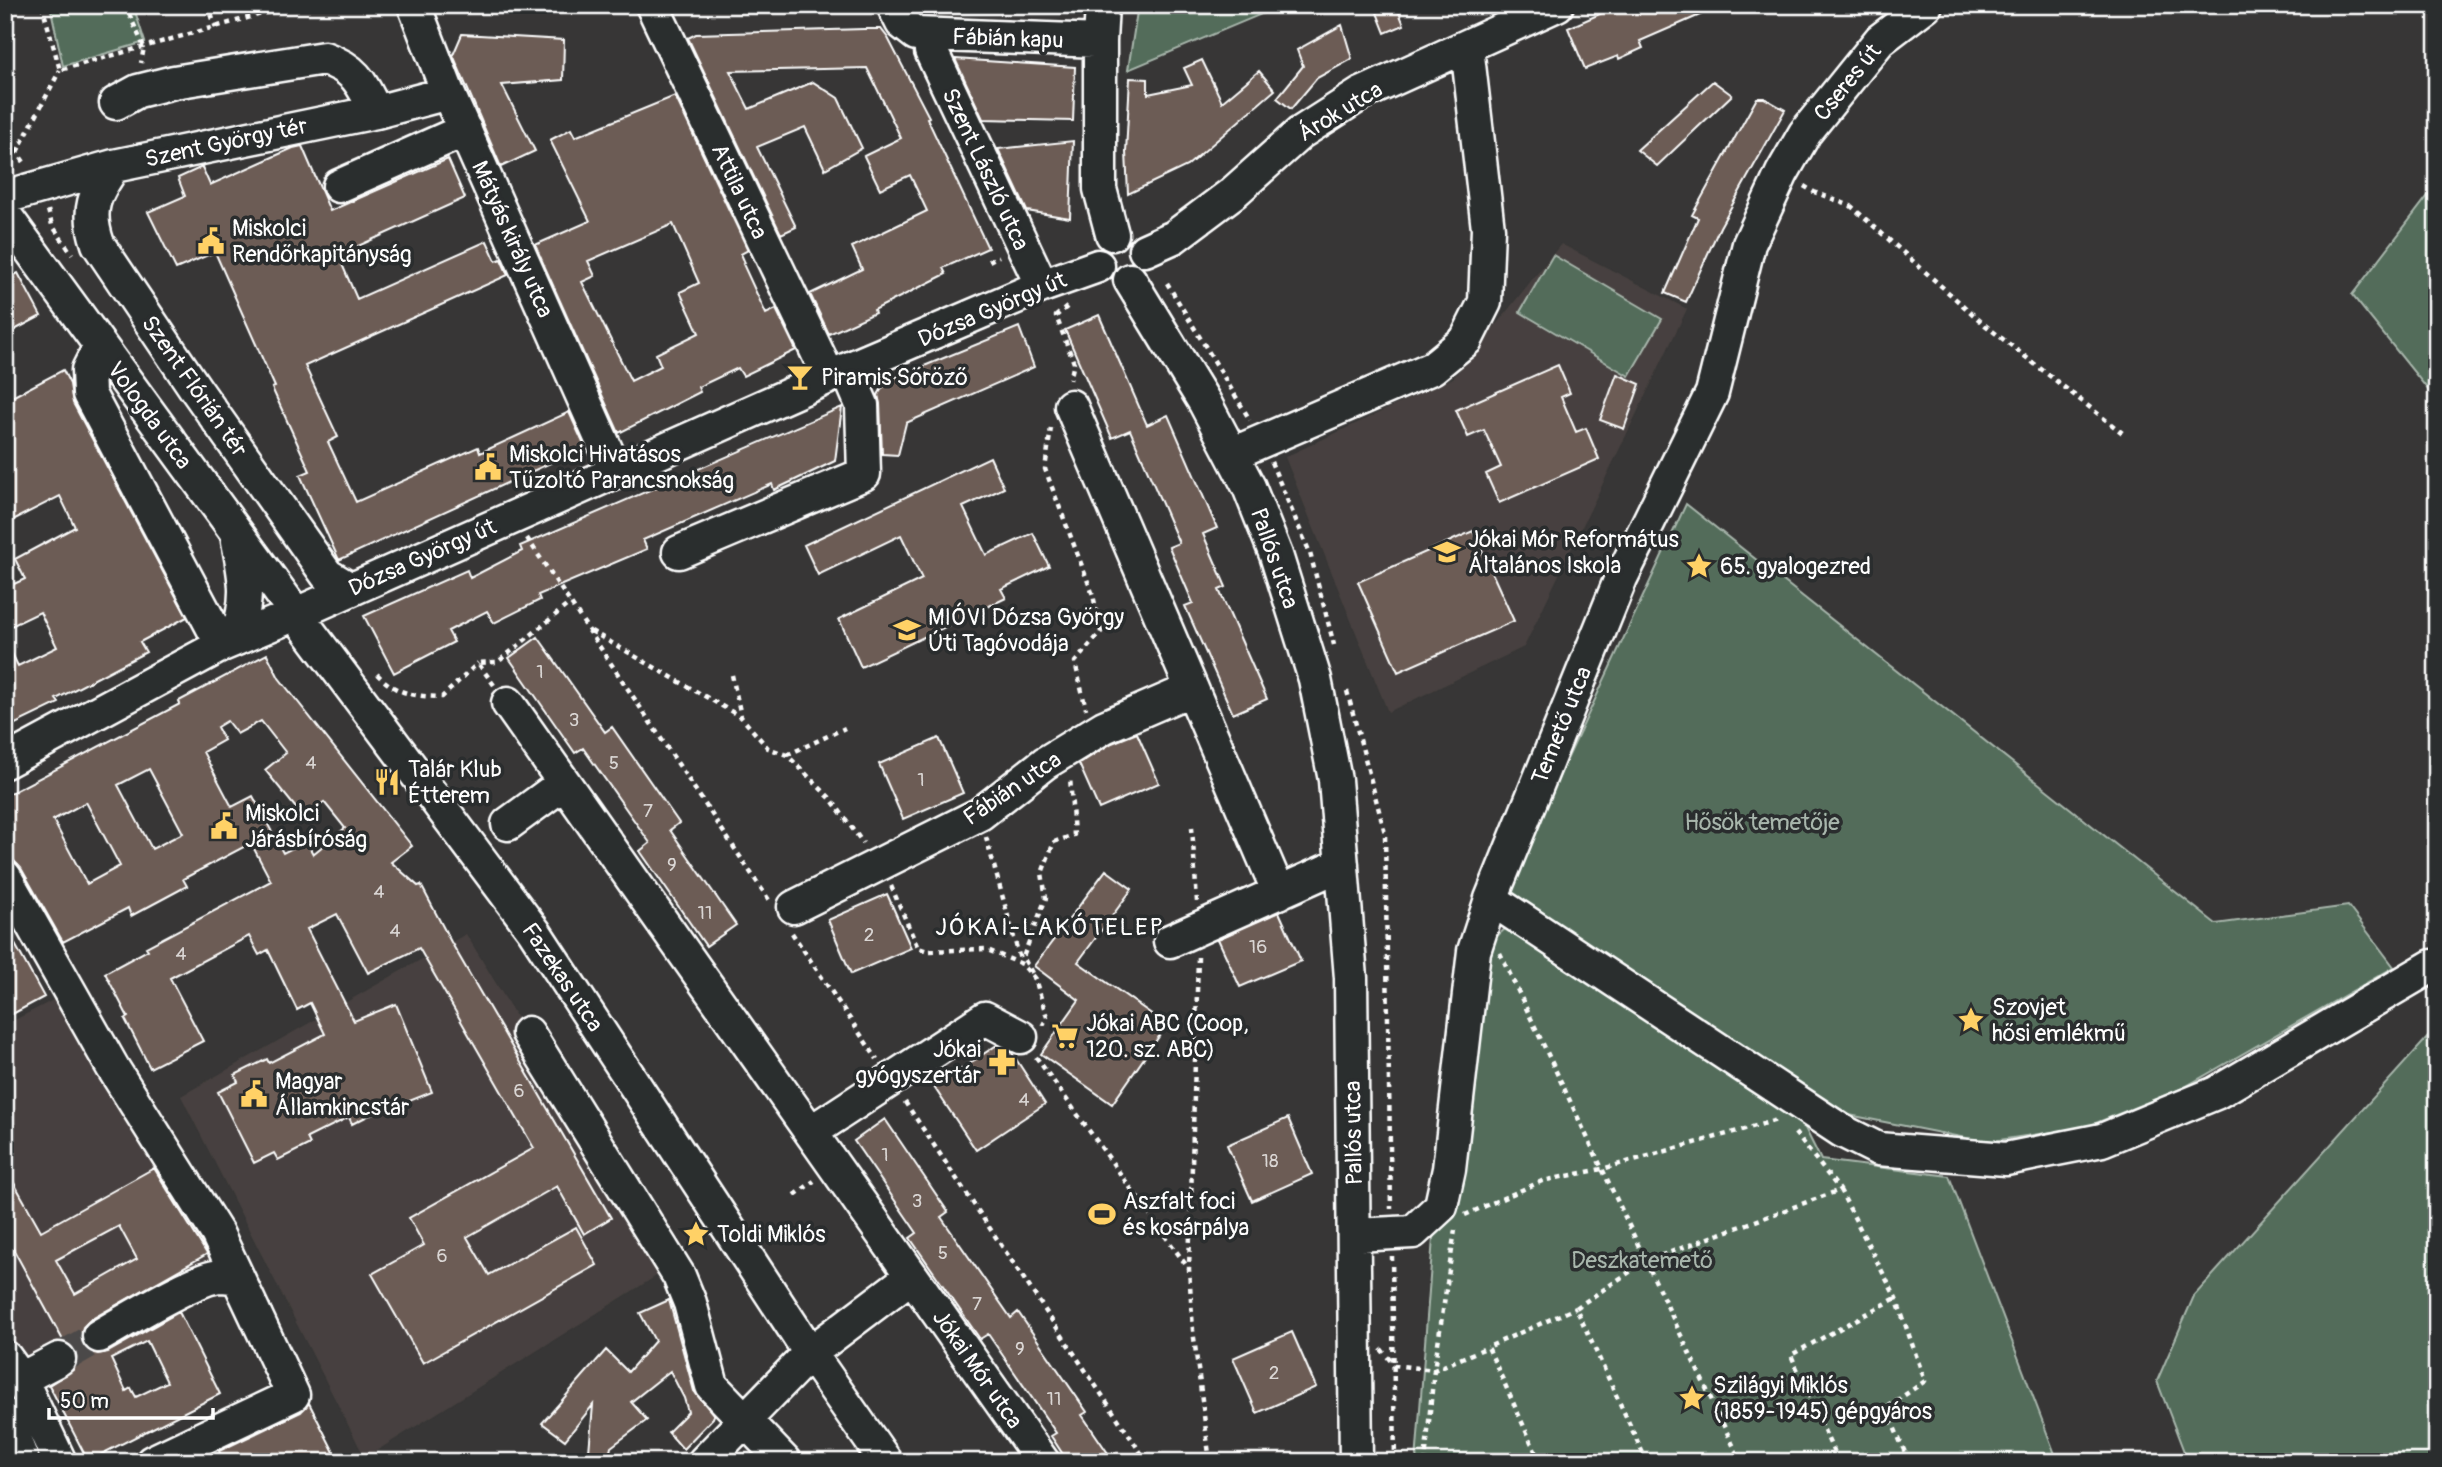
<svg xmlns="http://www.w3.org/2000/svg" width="2442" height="1467" font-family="Pangolin,sans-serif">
	<rect width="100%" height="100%" fill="#373636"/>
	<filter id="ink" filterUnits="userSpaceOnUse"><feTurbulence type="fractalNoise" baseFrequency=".0143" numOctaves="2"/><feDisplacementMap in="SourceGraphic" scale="14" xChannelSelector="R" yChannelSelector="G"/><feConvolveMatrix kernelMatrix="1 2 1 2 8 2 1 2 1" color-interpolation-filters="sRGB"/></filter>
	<g filter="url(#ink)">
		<path fill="#47413f" d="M 1561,244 L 1687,309 L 1524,647 L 1388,712 L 1285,457 L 1453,378 Z
			M 466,934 L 669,1268 L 365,1458 L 181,1096 Z
			M 59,997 L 223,1261 L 30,1370 L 5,1323 L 5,1025 Z"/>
		<path fill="#526c5a" stroke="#a8b6ac" stroke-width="2" d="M 50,5 L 133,5 L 145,42 L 63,66 Z
			M 1138,5 L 1283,5 L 1128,70 Z
			M 2437,184 L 2437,401 L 2352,295 Z
			M 1553,255 L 1662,319 L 1629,376 L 1520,312 Z
			M 1686,504 L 2216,924 L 2348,906 L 2394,967 L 2183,1088 L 2086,1127 L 1986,1142 L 1839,1113 L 1504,895 Z
			M 1507,927 L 1645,1011 L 1805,1128 L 1821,1160 L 1949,1176 L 2058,1462 L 1416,1462 L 1433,1238 L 1448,1206 L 1483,949 Z
			M 2437,1027 L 2437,1462 L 2188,1462 L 2157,1381 L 2194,1296 Z"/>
		<path fill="#6c5c54" stroke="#fff" stroke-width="2" fill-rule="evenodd" d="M 1374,5 L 1396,5 L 1404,25 L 1385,33 Z
			M 1620,5 L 1723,5 L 1640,41 L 1643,48 L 1619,59 L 1618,56 L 1585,69 L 1568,28 Z
			M 1342,25 L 1352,59 L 1317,78 L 1291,109 L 1277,98 L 1303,66 L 1297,50 Z
			M 864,29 L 881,29 L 888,38 L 929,117 L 927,118 L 988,248 L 943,268 L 946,274 L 874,310 L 875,313 L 829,334 L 810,294 L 862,269 L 852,247 L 927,211 L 910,175 L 880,189 L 864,156 L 901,138 L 867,68 L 730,71 L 749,109 L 813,82 L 838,98 L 862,148 L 825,169 L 805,127 L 757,147 L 796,227 L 781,234 L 688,38 L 696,34 Z
			M 462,34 L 564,40 L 563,80 L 502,85 L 535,151 L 501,167 L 453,55 Z
			M 955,59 L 1075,67 L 1073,121 L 983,119 Z
			M 1202,60 L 1222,102 L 1259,71 L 1275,90 L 1187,166 L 1128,194 L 1126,152 L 1130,78 L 1148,79 L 1148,94 L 1192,85 L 1184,68 Z
			M 1713,81 L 1732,95 L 1657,166 L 1637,150 Z
			M 675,96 L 748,250 L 741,254 L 745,263 L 743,264 L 766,314 L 776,309 L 796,350 L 743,376 L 738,368 L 698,387 L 700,392 L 619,433 L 535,245 L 590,221 L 550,140 L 571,129 L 575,137 ZM 673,224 L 699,283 L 680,292 L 699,333 L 656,354 L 661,366 L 631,381 L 582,282 L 595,276 L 588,261 Z
			M 1757,98 L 1764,98 L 1785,110 L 1720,227 L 1686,302 L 1665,293 L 1698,218 L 1692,215 Z
			M 1073,141 L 1070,218 L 1027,211 L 998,149 Z
			M 302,146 L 330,211 L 448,159 L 465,198 L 338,255 L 357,299 L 487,241 L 496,261 L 501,259 L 508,275 L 305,366 L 338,437 L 328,442 L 356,502 L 478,447 L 480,453 L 569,412 L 585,447 L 339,560 L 300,475 L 310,471 L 272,388 L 275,387 L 215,252 L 176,269 L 148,212 L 185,196 L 178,178 L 202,167 L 210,185 L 293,148 Z
			M 18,273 L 41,316 L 5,335 L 5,280 Z
			M 1099,315 L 1147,425 L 1168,415 L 1217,528 L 1203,534 L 1226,587 L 1219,590 L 1267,699 L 1233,714 L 1185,606 L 1193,603 L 1169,547 L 1179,543 L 1130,430 L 1112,438 L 1065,330 Z
			M 1019,327 L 1034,367 L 906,423 L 898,455 L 882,454 L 880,404 L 878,395 L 882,388 L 894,378 L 912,371 Z
			M 1558,365 L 1570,393 L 1561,397 L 1576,432 L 1586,428 L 1599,459 L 1499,503 L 1486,474 L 1501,467 L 1484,430 L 1468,437 L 1456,410 Z
			M 63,370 L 70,384 L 73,403 L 187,617 L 140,642 L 146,652 L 56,699 L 59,703 L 5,729 L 5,639 L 18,666 L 57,647 L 40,612 L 5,629 L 5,588 L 25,579 L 15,559 L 75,527 L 60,496 L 5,524 L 5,407 L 12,403 L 10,398 Z
			M 1617,374 L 1640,384 L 1624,429 L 1600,420 Z
			M 842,407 L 835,461 L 774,490 L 772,484 L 643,540 L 647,549 L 538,595 L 540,600 L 494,623 L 487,611 L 448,631 L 454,642 L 394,673 L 364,616 L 467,570 L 470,578 L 522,551 L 520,546 Z
			M 990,457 L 1004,488 L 963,507 L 986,555 L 1033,533 L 1049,566 L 1001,589 L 1006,598 L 861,667 L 839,619 L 922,579 L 901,535 L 818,575 L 804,545 Z
			M 1473,531 L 1514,621 L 1398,672 L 1358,582 Z
			M 538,637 L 605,732 L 612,727 L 679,823 L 670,830 L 736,925 L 706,946 L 640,851 L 650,843 L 583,748 L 575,753 L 509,658 Z
			M 267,654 L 279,678 L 412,846 L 391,862 L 418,886 L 421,885 L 451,942 L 611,1218 L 584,1234 L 557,1186 L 467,1237 L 489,1275 L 576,1227 L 597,1265 L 423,1363 L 372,1274 L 424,1245 L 409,1218 L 534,1148 L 419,948 L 368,973 L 337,914 L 307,929 L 354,1021 L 396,1004 L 432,1092 L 392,1108 L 391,1104 L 352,1124 L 349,1117 L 307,1138 L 310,1144 L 278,1160 L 274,1153 L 254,1163 L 218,1092 L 238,1082 L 235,1075 L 267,1059 L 269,1063 L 325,1034 L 310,1003 L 297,1010 L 268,950 L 259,955 L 249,936 L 170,978 L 203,1041 L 150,1068 L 125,1019 L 128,1017 L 105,973 L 148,950 L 146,947 L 271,881 L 251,843 L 183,879 L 187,886 L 131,916 L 128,908 L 63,942 L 21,868 L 14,861 L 5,845 L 5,796 L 180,704 L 179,701 ZM 227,721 L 237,734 L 261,721 L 286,753 L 265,770 L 304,818 L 324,802 L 345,828 L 313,854 L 306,841 L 283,853 L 253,796 L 232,807 L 203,752 L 224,740 L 217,727 ZM 149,769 L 183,833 L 152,849 L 118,785 ZM 86,802 L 120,866 L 87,884 L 53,820 Z
			M 1137,733 L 1159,783 L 1099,809 L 1079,764 L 1112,743 Z
			M 939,738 L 963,793 L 903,819 L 879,764 Z
			M 1106,870 L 1132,889 L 1078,962 L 1167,1025 L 1112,1104 L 1041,1054 L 1079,1000 L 1034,966 Z
			M 887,894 L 911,948 L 851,974 L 828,920 Z
			M 1279,912 L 1301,961 L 1240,987 L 1218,939 Z
			M 5,926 L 44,997 L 5,1018 Z
			M 997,1045 L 1012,1053 L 1045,1104 L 976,1150 L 934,1087 Z
			M 1288,1118 L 1312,1174 L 1252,1201 L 1227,1145 Z
			M 885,1119 L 948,1212 L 941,1217 L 1011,1318 L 1018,1312 L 1087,1412 L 1082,1415 L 1114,1462 L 1068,1462 L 1051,1436 L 1056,1433 L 988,1334 L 980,1339 L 910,1238 L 917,1233 L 854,1141 Z
			M 5,1167 L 41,1231 L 154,1168 L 207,1254 L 90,1320 L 83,1327 L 81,1335 L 83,1345 L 90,1352 L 98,1354 L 108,1352 L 179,1312 L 220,1394 L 88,1461 L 49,1385 L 74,1369 L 77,1360 L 75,1351 L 64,1342 L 5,1234 ZM 119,1226 L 137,1259 L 75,1294 L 56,1260 ZM 147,1341 L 167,1382 L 136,1397 L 131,1388 L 126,1391 L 111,1359 Z
			M 669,1300 L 694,1391 L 714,1415 L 713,1418 L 683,1449 L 668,1432 L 688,1412 L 684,1398 L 670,1371 L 631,1402 L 647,1420 L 611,1447 L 609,1456 L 589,1452 L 593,1405 L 565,1440 L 542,1423 L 606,1350 L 628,1372 L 655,1341 L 640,1313 Z
			M 1292,1332 L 1316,1387 L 1257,1413 L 1233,1358 Z
			M 309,1403 L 339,1462 L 224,1462 L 219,1451 L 301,1412 Z"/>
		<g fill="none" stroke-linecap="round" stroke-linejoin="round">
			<path stroke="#4b4a4a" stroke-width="32" stroke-dasharray="32 16" stroke-linecap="butt" d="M 59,1359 L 99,1336"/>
			<defs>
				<path id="minor" d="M 414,5 L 448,93 L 616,472
					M 652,5 L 829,377
					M 893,5 L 902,23 L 916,34 L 1100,41
					M 1102,5 L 1100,41 L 1100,189 L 1112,234
					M 931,51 L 1042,286
					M 116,103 L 138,91 L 174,82 L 324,58 C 356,69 361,82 376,112
					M 114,166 C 94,194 86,210 98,244 L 195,388 L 327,575 L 350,589
					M 339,186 L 465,130
					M 5,197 L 114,166 L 376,112 L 448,93
					M 5,215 L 296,614 L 534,931 L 810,1353 L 886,1462
					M 1145,250 L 1174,237 L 1234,192 L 1300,133 L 1361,94 L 1557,5
					M 1130,280 L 1205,403 L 1249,487 L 1276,555 L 1315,679 L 1335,780 L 1351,978 L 1356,1462
					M 100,346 L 88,370 L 89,394 L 222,645
					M 1071,406 L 1279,893
					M 1232,454 L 1432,368 L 1466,340 L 1485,302 L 1488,229 L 1467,47
					M 679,552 L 864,474 L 862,405 L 847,370
					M 237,638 C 249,595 246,583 238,541
					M 508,703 L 1043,1462
					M 5,762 L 222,645 L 296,614 L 829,377 L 1042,286 L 1098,266
					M 508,824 L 564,783
					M 5,877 L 113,1068 L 217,1233 L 293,1395 L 152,1462
					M 1491,899 L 1842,1131 L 1878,1149 L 2006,1159 L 2102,1140 L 2216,1093 L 2432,966
					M 794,907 L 980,814 L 1045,763 L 1104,727 L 1192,689
					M 1170,941 L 1342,864
					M 528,1033 L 679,1276 L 690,1303 L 712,1386 L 785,1462
					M 811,1132 L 985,1018 L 1021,1037
					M 1355,1235 L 1413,1232 L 1441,1206 L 1449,1169 L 1474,951 L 1491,899 L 1621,578 L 1712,393 L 1749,244 L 1782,173 L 1805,133 L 1880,40 L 1926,5
					M 99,1336 C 124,1322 195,1277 221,1276 C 226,1276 232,1277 237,1278
					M 5,1357 L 21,1379 L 60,1462
					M 21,1379 L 59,1359
					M 5,1415 L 23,1462
					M 704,1462 L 810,1353 L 912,1276"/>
			</defs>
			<use href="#minor" stroke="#fff" stroke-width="37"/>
			<path stroke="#fff" stroke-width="4.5" stroke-dasharray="5 5" stroke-linecap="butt" d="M 42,5 L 60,70 L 294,5
				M 125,5 L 144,47 L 141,63
				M 208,5 L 216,28
				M 5,147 L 17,152 L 26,165
				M 17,152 L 60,70
				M 1804,186 L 1814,192 L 1851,206 L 1985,325 L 2125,435
				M 48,210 L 52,225 L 72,254
				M 989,261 L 999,256
				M 1167,283 L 1250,420
				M 1067,307 L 1056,316 L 1074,363 L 1070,380
				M 1051,428 L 1045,469 L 1093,595 L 1101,632 L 1075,662 L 1086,709
				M 1271,462 L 1310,553 L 1334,645
				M 527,538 L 769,900
				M 591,631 L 741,717 L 768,748 L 787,755 L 831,799 L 863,843
				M 377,674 C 397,695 415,696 442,697 L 478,663
				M 732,675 L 741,716
				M 494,685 L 478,663 L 498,662 L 570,603
				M 1347,691 L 1385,833 L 1391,1209
				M 787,755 L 845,728
				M 1192,827 L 1197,902
				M 986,837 L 1021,963
				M 891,886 L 918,948 L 928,951 L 985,949 L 1022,964 L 1035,979 L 1047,1017 L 1043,1025
				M 792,933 L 877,1059
				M 1500,953 L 1741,1462
				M 1198,957 L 1189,1269 L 1193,1330 L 1210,1462
				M 1032,973 L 1023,957 L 1046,898 L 1042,873 L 1054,842 L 1074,835 L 1070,777
				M 1036,1057 L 1189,1269
				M 905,1102 L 1147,1462
				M 1795,1133 L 1840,1190
				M 795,1195 L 814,1181
				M 1465,1215 L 1542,1181 L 1602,1169 L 1777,1120
				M 1455,1230 L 1434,1370 L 1488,1347
				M 1392,1256 L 1395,1462
				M 1381,1349 L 1394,1365 L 1434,1370 L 1425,1462
				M 1540,1462 L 1488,1347 L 1576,1308
				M 1647,1462 L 1576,1308 L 1646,1261 L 1840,1190 L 1896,1298 L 1925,1381 L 1886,1408 L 1909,1462
				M 1838,1462 L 1791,1355 L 1896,1298"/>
			<use href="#minor" stroke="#2a2d2e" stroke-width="32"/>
		</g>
	</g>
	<defs>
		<symbol id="civic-bare" viewBox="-9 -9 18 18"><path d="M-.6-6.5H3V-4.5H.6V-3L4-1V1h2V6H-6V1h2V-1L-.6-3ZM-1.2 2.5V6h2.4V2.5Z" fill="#ffd166" stroke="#2a2d2e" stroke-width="2.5" paint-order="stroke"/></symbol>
		<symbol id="bar-bare" viewBox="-9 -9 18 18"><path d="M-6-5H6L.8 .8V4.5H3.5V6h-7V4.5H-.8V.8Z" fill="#ffd166" stroke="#2a2d2e" stroke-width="2.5" paint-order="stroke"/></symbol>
		<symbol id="school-bare" viewBox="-9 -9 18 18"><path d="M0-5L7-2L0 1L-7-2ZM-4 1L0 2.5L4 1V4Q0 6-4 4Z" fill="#ffd166" stroke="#2a2d2e" stroke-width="2.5" paint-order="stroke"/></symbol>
		<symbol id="sight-bare" viewBox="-9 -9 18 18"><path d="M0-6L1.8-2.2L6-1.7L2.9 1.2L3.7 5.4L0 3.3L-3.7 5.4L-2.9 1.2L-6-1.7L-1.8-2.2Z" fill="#ffd166" stroke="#2a2d2e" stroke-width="2.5" paint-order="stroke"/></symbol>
		<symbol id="restaurant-bare" viewBox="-9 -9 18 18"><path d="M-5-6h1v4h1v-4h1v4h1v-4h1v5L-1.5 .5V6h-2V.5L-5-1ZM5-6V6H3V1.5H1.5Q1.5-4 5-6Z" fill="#ffd166" stroke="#2a2d2e" stroke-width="2.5" paint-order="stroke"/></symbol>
		<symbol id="supermarket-bare" viewBox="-9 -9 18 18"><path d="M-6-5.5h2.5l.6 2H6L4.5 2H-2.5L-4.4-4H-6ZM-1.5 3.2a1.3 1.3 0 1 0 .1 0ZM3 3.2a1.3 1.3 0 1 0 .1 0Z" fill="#ffd166" stroke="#2a2d2e" stroke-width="2.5" paint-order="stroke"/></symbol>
		<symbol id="pharmacy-bare" viewBox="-9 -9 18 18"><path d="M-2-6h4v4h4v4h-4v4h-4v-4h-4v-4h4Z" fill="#ffd166" stroke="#2a2d2e" stroke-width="2.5" paint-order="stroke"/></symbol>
		<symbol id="stadium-bare" viewBox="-9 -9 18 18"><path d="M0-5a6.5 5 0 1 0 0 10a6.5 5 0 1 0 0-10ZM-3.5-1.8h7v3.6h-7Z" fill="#ffd166" stroke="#2a2d2e" stroke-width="2.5" paint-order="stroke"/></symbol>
	</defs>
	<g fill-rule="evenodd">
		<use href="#civic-bare" x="192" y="222" width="38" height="38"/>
		<use href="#bar-bare" x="781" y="358" width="38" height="38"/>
		<use href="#civic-bare" x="469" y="448" width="38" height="38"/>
		<use href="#school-bare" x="1428" y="533" width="38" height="38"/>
		<use href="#sight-bare" x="1680" y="547" width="38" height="38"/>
		<use href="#school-bare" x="888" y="611" width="38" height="38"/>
		<use href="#restaurant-bare" x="368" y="763" width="38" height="38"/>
		<use href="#civic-bare" x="205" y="807" width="38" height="38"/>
		<use href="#sight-bare" x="1952" y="1001" width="38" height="38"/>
		<use href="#supermarket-bare" x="1046" y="1017" width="38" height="38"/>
		<use href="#pharmacy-bare" x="983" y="1043" width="38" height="38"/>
		<use href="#civic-bare" x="235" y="1075" width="38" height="38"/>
		<use href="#stadium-bare" x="1083" y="1195" width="38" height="38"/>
		<use href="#sight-bare" x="677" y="1215" width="38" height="38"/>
		<use href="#sight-bare" x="1673" y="1379" width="38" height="38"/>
	</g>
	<g text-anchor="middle" stroke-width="7" stroke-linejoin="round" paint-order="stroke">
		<g font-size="19" fill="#dad6d4">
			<text x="540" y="678">1</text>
			<text x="574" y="726">3</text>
			<text x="311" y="769">4</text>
			<text x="614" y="769">5</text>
			<text x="921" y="786">1</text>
			<text x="648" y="817">7</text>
			<text x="672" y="871">9</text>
			<text x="379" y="898">4</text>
			<text x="705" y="919">11</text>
			<text x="395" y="937">4</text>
			<text x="869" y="941">2</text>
			<text x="1258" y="953">16</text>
			<text x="181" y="960">4</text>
			<text x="519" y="1097">6</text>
			<text x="1024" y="1106">4</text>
			<text x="885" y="1161">1</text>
			<text x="1270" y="1167">18</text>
			<text x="917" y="1207">3</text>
			<text x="943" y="1259">5</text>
			<text x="442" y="1262">6</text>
			<text x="977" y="1310">7</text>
			<text x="1020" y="1355">9</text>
			<text x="1274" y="1379">2</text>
			<text x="1054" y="1405">11</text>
		</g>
		<g font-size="23" fill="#fff" stroke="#2a2d2e">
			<text transform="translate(1008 38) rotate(2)" y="8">Fábián kapu</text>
			<text transform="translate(1847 82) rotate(-51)" y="8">Cseres út</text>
			<text transform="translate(1340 111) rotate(-31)" y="8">Árok utca</text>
			<text transform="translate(226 142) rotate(-12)" y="8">Szent György tér</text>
			<text transform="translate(986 169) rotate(65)" y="8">Szent László utca</text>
			<text transform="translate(740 191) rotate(65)" y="8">Attila utca</text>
			<text transform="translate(513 239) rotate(66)" y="8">Mátyás király utca</text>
			<text transform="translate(992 309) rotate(-23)" y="8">Dózsa György út</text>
			<text transform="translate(195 386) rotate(55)" y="8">Szent Flórián tér</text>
			<text transform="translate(150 415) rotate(54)" y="8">Vologda utca</text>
			<text transform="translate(422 557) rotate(-24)" y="8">Dózsa György út</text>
			<text transform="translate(1275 558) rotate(71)" y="8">Pallós utca</text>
			<text transform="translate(1561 725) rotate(-68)" y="8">Temető utca</text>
			<text transform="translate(1012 788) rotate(-34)" y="8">Fábián utca</text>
			<text transform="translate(563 977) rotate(56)" y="8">Fazekas utca</text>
			<text transform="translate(1353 1133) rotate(-91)" y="8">Pallós utca</text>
			<text transform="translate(978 1369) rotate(55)" y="8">Jókai Mór utca</text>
		</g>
		<g font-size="23" fill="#fff" stroke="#2a2d2e" text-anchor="start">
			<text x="232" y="236">Miskolci<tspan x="232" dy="26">Rendőrkapitányság</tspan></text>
			<text x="821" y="385">Piramis Söröző</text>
			<text x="509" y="462">Miskolci Hivatásos<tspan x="509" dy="26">Tűzoltó Parancsnokság</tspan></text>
			<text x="1468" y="547">Jókai Mór Református<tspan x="1468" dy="26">Általános Iskola</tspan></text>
			<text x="1720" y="574">65. gyalogezred</text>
			<text x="928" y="625">MIÓVI Dózsa György<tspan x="928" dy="26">Úti Tagóvodája</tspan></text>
			<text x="408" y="777">Talár Klub<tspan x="408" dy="26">Étterem</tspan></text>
			<text x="245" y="821">Miskolci<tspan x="245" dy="26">Járásbíróság</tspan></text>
			<text x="1992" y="1015">Szovjet<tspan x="1992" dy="26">hősi emlékmű</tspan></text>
			<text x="1086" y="1031">Jókai ABC (Coop,<tspan x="1086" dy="26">120. sz. ABC)</tspan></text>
			<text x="981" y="1057" text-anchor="end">Jókai<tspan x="981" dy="26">gyógyszertár</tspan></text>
			<text x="275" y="1089">Magyar<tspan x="275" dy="26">Államkincstár</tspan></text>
			<text x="1123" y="1209">Aszfalt foci<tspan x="1123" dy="26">és kosárpálya</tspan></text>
			<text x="717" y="1242">Toldi Miklós</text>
			<text x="1713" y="1393">Szilágyi Miklós<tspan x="1713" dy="26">(1859-1945) gépgyáros</tspan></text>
		</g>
		<g font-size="23" fill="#a8b6ac" stroke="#2a2d2e">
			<text x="1762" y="830">Hősök temetője</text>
			<text x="1642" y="1268">Deszkatemető</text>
		</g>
		<g font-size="24" letter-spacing="2" fill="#fff" stroke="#2a2d2e">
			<text x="1050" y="935">JÓKAI-LAKÓTELEP</text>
		</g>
	</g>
	<rect width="2442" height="1467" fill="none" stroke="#2a2d2e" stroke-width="28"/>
	<rect x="14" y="14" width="2414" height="1439" fill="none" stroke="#fff" stroke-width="2.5" filter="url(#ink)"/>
	<path d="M49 1408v10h164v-10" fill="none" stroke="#ffffff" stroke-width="3.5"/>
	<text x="60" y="1408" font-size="21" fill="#ffffff" stroke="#2a2d2e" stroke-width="5" paint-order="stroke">50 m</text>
</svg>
